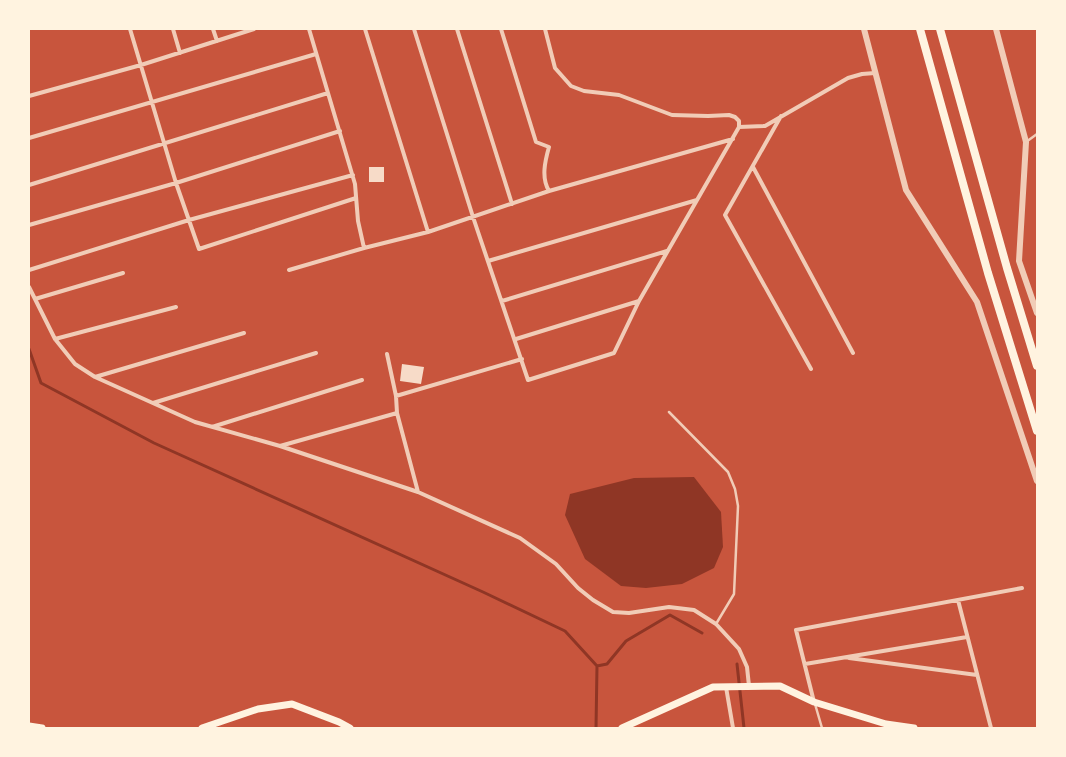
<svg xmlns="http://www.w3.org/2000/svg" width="1066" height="757" font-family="Figtree,sans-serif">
	<rect width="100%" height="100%" fill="#c8553d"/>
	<path fill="#8f3625" d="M 694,477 L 721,512 L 723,547 L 714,568 L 682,584 L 646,588 L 621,586 L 585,559 L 565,515 L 570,494 L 634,478 Z"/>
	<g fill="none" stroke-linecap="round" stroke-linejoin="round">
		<path stroke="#8f3625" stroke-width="3" d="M 29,349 L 41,383 L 154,443 L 483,592 L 565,631 L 597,666 L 596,728
			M 737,664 L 744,728
			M 597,666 L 607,664 L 626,641 L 670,615 L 702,633"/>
	</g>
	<path fill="#f7dbc8" d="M 369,167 L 384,167 L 384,182 L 369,182 Z
		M 402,364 L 424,367 L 421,384 L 400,381 Z"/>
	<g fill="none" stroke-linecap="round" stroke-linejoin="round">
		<path stroke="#f1ccb7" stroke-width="2.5" d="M 1026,142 L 1037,134
			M 669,412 L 728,472 L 735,489 L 738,506 L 734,594 L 716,624
			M 815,704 L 822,728"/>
		<path stroke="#f1ccb7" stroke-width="4" d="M 130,29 L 176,183 L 199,249 L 356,198
			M 173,29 L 180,53
			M 213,29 L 217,41
			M 309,29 L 355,184 L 358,221 L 364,248
			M 365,29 L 428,232
			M 414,29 L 473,217 L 528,380 L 614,353 L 639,301 L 739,127 L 739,121 L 735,117 L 729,115 L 708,116 L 672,115 L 619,95 L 584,91 L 571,86 L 555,68 L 545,29
			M 457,29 L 512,204
			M 501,29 L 536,142 L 549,147 C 545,161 541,178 549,191
			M 29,96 L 141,65 L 254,29
			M 781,116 L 725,215 L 811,369
			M 739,127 L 765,126 L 848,78 L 862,74 L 875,73
			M 29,138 L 316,54
			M 753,167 L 853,353
			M 29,185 L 328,93
			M 29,225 L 176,183 L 340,131
			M 488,261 L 697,200
			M 29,270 L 189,220 L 353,175
			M 289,270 L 364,248 L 428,232 L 549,191 L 733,139
			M 29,287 L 55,339 L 75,364 L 95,377 L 195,422 L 280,446 L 418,492 L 520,538 L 556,564 L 578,588 L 593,600 L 613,612 L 629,613 L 669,607 L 694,610 L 716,624 L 739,649 L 747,667 L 749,686
			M 35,299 L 123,273
			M 502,301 L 667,251
			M 55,339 L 176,307
			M 516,339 L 639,301
			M 387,354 L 396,396 L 397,413 L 418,492
			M 95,377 L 244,333
			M 396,396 L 522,359
			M 153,403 L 316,353
			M 212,427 L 362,380
			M 280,446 L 397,413
			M 958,600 L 991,728
			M 849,658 L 977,675
			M 805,664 L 967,637
			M 726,687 L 733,728
			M 814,702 L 796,630 L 1022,588"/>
		<path stroke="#f1ccb7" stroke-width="6" d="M 864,29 L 906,190 L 977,302 L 1037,481
			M 996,29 L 1026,142 L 1019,261 L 1037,313"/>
		<path stroke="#fff3e0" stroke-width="7" d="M 29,726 L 42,728
			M 202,728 L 258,709 L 292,704 L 339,722 L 350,728
			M 622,728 L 713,687 L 780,686 L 814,702 L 886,724 L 914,728"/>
		<path stroke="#fff3e0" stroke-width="8" d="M 920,29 L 988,273 L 1037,431
			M 940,29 L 1007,268 L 1037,366"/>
	</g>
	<rect width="1066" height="757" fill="none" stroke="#fff3e0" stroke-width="60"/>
</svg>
